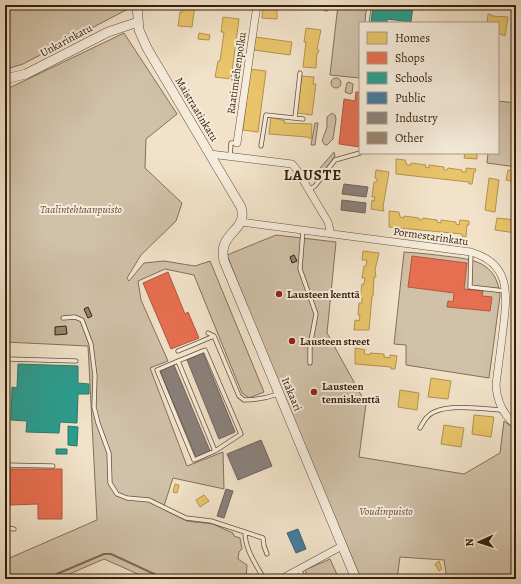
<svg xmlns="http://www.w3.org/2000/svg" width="521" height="584" font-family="Alegreya,serif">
	<rect width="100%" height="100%" fill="#f1e2c9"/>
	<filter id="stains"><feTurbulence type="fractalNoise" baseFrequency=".005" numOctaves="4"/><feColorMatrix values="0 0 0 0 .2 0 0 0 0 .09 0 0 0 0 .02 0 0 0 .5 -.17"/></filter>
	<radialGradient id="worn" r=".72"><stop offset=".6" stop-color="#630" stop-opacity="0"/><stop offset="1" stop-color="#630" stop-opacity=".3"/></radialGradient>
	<path fill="#d1c1a9" stroke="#84705a" d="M 5,5 L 129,5 L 128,9 L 23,64 L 10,68 L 5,57 Z
		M 338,5 L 368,5 L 366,23 L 360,23 L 359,78 L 330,75 Z
		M 124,33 L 177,114 L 146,139 L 145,168 L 182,203 L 176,221 L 141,255 L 127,278 L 129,281 L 144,263 L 164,261 L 195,266 L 210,261 L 264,392 L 249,398 L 242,393 L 194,275 L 165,269 L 138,281 L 141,300 L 168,361 L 150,368 L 187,466 L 223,452 L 224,489 L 173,478 L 163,509 L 187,521 L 213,524 L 233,533 L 234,536 L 240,538 L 242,549 L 239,552 L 238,559 L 247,565 L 246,579 L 149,579 L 104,559 L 58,579 L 5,579 L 5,560 L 97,520 L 88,346 L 5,342 L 5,90 Z
		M331 83a5 5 0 1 1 10 0a5 5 0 1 1-10 0Z
		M 349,82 L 353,84 L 352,93 L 350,94 L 345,92 L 347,83 Z
		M 498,101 L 516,103 L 516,167 L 487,163 L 488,153 L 498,153 Z
		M 332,113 L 335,115 L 336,119 L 333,139 L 327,145 L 325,145 L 322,141 L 327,127 L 327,117 Z
		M 315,123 L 318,123 L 315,145 L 311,145 Z
		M 334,152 L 335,156 L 316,182 L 313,176 Z
		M 276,235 L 336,242 L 327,333 L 366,404 L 359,457 L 464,474 L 500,453 L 504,421 L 516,430 L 516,579 L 447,579 L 444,560 L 400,557 L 397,579 L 361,579 L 276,379 L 227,255 Z
		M 404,252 C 417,253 431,254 444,256 C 472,259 497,261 500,296 L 489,378 L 406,365 L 406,345 L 394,344 Z
		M 330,559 L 339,579 L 309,579 L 305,570 Z"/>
	<path fill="#e9c46a" stroke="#b3924e" d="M 183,5 L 195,5 L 192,27 L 178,26 L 180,12 L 182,12 Z
		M 263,5 L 277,5 L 277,19 L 262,18 Z
		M 292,5 L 329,5 L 328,11 L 324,11 L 325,9 L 291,6 Z
		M 488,14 L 492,15 L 492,16 L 508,17 L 505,36 L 498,33 L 498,23 L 487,23 Z
		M 223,17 L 239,19 L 231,79 L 215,77 L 218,61 L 220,61 L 224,32 L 221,32 Z
		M 306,28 L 321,30 L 317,49 L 319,50 L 318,53 L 317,53 L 316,68 L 303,67 L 306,42 L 304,42 Z
		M 199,33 L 210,35 L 209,40 L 198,39 Z
		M 255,37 L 292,42 L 290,55 L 254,50 Z
		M 250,69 L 266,71 L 258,132 L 243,130 Z
		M 302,76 L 314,77 L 313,84 L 316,84 L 312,115 L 297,113 Z
		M 271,117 L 285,121 L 284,123 L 312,124 L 311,139 L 307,137 L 269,134 Z
		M 465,153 L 477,153 L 477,159 L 464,158 Z
		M 396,159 L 405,160 L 407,165 L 411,165 L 411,163 L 426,165 L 425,167 L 429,168 L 429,165 L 444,167 L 444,170 L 447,170 L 448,168 L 462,170 L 462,172 L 466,172 L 466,168 L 476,169 L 475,172 L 474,172 L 472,184 L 469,184 L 469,182 L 396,174 Z
		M 376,170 L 389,172 L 383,207 L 384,211 L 371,209 L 372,200 L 374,201 L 375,197 L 372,197 L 374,182 L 377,182 L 377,179 L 375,178 Z
		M 508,170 L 516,171 L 516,182 L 506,180 Z
		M 489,178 L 499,180 L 495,212 L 485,210 Z
		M 389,211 L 399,212 L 400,217 L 404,218 L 404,216 L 419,218 L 419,220 L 422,220 L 423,218 L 437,220 L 437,222 L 441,223 L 441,220 L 456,222 L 456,224 L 459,225 L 460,220 L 469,221 L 469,225 L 467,225 L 466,237 L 462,236 L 462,234 L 389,227 Z
		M 497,218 L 516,220 L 516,233 L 495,230 Z
		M 363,251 L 379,253 L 375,270 L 376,277 L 374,277 L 373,296 L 372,296 L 369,330 L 354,330 L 355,320 L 359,321 L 360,315 L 358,315 L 359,303 L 362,303 L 362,297 L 360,297 L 362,284 L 364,284 L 365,278 L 362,278 L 364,266 L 366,266 L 367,260 L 362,260 Z
		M 355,348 L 365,350 L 364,354 L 370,355 L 370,353 L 384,354 L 384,357 L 390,358 L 390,355 L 397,356 L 395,369 L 391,369 L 391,367 L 355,364 Z
		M 431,378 L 451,381 L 448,399 L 428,397 Z
		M 400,390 L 419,393 L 417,410 L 398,407 Z
		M 474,415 L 494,417 L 491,437 L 472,434 Z
		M 444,425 L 464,428 L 461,447 L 441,444 Z
		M 175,484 L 179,485 L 177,493 L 173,492 Z
		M 204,495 L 209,501 L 200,507 L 196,500 Z
		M 439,561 L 442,569 L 439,571 L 435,564 Z"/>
	<path fill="#e76f51" stroke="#b2573c" d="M 356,92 L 360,92 L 360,147 L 339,144 L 344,99 L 355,101 Z
		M 412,256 L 467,263 L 464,289 L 483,291 L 482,296 L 492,297 L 490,311 L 447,307 L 448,301 L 453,302 L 454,293 L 408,287 Z
		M 168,272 L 185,314 L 188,312 L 199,338 L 171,349 L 143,283 Z
		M 9,469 L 62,469 L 62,519 L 38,519 L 38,504 L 10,505 Z"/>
	<path fill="#2a9d8f" stroke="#2e7767" d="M 373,5 L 413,6 L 411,22 L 387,19 L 387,23 L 371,23 Z
		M 18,364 L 78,366 L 78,383 L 89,384 L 89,394 L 78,394 L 77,423 L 60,422 L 59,433 L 26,432 L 27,421 L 11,420 L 12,387 L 17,388 Z
		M 68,426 L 78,427 L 77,446 L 68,445 Z
		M 56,449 L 67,449 L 67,454 L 56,454 Z"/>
	<path fill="#457b9d" stroke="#405f71" d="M 298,529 L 306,549 L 296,553 L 287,533 Z"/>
	<path fill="#8a817c" stroke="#71635a" d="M 344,184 L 368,187 L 366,197 L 342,194 Z
		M 342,200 L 366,203 L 365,213 L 341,210 Z
		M 203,353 L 235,432 L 219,439 L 187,360 Z
		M 174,365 L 210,451 L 196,457 L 160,371 Z
		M 261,440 L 272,466 L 238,480 L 227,454 Z
		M 226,489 L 233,491 L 224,518 L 217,516 Z"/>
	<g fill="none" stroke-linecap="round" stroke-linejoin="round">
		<path stroke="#806b56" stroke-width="2" d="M 45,579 L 104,554 L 111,554 L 165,579"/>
	</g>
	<path fill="#97846e" stroke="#361e0b" d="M 294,255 L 297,261 L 292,263 L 290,257 Z
		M 88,307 L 92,316 L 88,318 L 84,309 Z
		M 66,326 L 67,334 L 55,335 L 55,327 Z"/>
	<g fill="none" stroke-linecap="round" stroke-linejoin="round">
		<defs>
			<path id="service" d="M 367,23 L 369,5
				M 295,118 L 300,73
				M 261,146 L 266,115 L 303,119
				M 230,156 L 231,143 L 237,143
				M 309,190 L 315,186 L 335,160 L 360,153
				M 303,230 L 300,269 L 316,314 L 310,346 L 310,363
				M 471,252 L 470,287 L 505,291
				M 63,318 L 75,317 L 82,320 L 91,344 L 95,376 L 94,407 L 98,423 L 109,453 L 110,483 L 117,494 L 127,498 L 149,500 L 186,518 L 211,521 L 263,538 L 264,546 L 267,554
				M 208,333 L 214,336 L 239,396 L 244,400 C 256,400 267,398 278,394
				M 178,351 L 214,336
				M 8,359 L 76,361
				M 178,361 L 205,350 L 241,434 L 215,451 L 194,460 L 157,370 L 178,361 L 215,451
				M 420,428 C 424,421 427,415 434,412 C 450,404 485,409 502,410
				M 5,465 L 53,466
				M 5,528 L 14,529
				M 245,532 C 245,550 256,564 264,579
				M 299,570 L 305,579"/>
			<path id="minor" d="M 237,143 L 257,5
				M 210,154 L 292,164 L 297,170 L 328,222 L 331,234
				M 241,222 L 471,252 C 512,264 507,296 503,330 C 501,348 498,367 496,385 C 497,401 503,415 516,425
				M 281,579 L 342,546"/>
			<path id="tertiary" d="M 137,5 L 139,30 L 147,48 L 241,207 C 249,232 217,231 224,261 L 356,579
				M 5,79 L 26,74 L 108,32 L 138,22"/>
		</defs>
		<use href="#service" stroke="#654f3a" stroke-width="5"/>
		<use href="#minor" stroke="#654f3a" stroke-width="8"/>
		<use href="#tertiary" stroke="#654f3a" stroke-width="10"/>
		<use href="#service" stroke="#f6ecdc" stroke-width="3.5"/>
		<use href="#minor" stroke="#f6ecdc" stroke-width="7"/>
		<use href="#tertiary" stroke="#f6ecdc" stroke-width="9"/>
	</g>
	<g fill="#8f2418" stroke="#f6ecdc" stroke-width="1.5">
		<circle cx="279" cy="294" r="4"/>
		<circle cx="292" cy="341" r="4"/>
		<circle cx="314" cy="392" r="4"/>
	</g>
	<g text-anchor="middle" stroke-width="4" stroke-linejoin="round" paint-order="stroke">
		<g font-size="11" fill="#361e0b" stroke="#f6ecdc">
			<text transform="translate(66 40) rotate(-28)" y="4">Unkarinkatu</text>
			<text transform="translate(236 73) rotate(-82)" y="4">Raatimiehenpolku</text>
			<text transform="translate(197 109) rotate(59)" y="4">Maistraatinkatu</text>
			<text transform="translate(431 236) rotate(8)" y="4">Pormestarinkatu</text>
			<text transform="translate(292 394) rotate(67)" y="4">Itäkaari</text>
		</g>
		<g font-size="11" font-style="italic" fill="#644f3a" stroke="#f6ecdc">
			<text x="81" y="213">Taalintehtaanpuisto</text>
			<text x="386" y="515">Voudinpuisto</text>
		</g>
		<g font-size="11" font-weight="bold" fill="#361e0b" stroke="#f6ecdc" text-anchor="start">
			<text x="287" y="298">Lausteen kenttä</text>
			<text x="300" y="345">Lausteen street</text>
			<text x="322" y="390">Lausteen<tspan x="322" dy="13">tenniskenttä</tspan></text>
		</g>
		<g font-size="15" font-weight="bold" letter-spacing="1" fill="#361e0b" stroke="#f6ecdc">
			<text x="313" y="180">LAUSTE</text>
		</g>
	</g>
	<rect width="521" height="584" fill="none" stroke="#f1e2c9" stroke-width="20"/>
	<rect x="6" y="6" width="509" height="572" fill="none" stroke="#361e0b" stroke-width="2"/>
	<rect x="10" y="10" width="501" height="564" fill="none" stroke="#361e0b"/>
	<rect x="359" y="22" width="140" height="132" fill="#f6ecdc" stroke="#a99a88"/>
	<rect x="367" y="32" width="20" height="12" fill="#e9c46a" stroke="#a99a88"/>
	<text x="395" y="42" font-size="12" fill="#361e0b">Homes</text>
	<rect x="367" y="52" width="20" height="12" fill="#e76f51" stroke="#a99a88"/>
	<text x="395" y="62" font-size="12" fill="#361e0b">Shops</text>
	<rect x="367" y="72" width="20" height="12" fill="#2a9d8f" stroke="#a99a88"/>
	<text x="395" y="82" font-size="12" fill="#361e0b">Schools</text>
	<rect x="367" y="92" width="20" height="12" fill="#457b9d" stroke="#a99a88"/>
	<text x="395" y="102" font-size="12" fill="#361e0b">Public</text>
	<rect x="367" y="112" width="20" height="12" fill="#8a817c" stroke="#a99a88"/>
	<text x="395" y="122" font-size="12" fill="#361e0b">Industry</text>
	<rect x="367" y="132" width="20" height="12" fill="#97846e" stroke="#a99a88"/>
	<text x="395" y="142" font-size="12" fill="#361e0b">Other</text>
	<g transform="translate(479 542) rotate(267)" stroke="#f6ecdc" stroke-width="3" paint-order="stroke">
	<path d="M0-3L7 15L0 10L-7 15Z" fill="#361e0b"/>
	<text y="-6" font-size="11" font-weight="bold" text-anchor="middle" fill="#361e0b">N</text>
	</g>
	<rect width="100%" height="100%" filter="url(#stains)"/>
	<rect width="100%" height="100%" fill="url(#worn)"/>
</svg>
